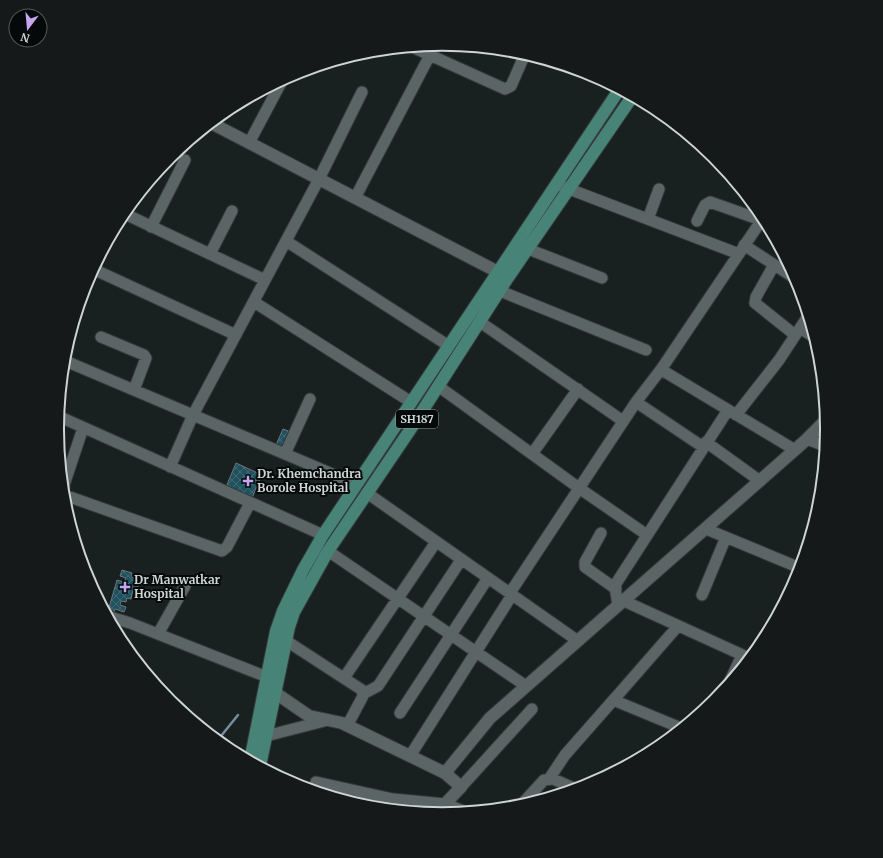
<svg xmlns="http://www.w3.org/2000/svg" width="883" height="858" font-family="Merriweather,serif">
	<defs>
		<pattern id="building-cross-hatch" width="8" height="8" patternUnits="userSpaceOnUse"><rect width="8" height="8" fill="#1f515e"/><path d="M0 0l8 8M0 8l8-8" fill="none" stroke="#3e6974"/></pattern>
	</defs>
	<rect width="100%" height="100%" fill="#182020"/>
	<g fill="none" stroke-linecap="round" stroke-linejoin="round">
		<path stroke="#748fa1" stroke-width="2.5" d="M 217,741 L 238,715"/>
	</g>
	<path fill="url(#building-cross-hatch)" stroke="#6d7578" d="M 283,429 L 291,432 L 284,448 L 276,445 Z
		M 236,463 L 262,475 L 252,498 L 226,487 Z
		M 122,570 L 132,573 L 131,577 L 135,578 L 136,574 L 145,576 L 143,583 L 139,582 L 137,590 L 133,589 L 131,599 L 127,598 L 126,602 L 121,601 L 120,605 L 126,607 L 124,612 L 115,609 L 114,613 L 108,611 L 117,580 L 124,582 L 126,578 L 120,576 Z"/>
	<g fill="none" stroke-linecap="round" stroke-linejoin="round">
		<defs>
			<path id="street" d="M 412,47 L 505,89 L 511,86 L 525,54
				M 249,143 L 283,79
				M 556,184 L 739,254
				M 355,198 L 430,55
				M 123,213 L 265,280
				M 763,218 L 662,368 L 665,372 L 795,450
				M 648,219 L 659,189
				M 697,221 L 705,205 L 710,202 L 761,220
				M 151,227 L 185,160
				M 286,241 L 449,346
				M 744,245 L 796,279
				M 528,249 L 602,278
				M 210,254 L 232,211
				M 774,265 L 756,297 L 755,303 L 795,335
				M 93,269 L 236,335
				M 500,291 L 646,350
				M 254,302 L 411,402
				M 480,322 L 623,421
				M 800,328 L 814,337
				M 101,337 L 144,355 L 146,358 L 134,390
				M 63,360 L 356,484
				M 438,386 L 579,488 L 647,535
				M 636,402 L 703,447
				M 736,415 L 779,360 L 808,316
				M 58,416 L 323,535
				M 83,428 L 64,485 L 64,493 L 67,496 L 222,551 L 227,547 L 250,503
				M 807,439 L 825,446
				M 706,442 L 760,481
				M 285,454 L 310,399
				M 532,454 L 578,389
				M 170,467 L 193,415 L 319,179 L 362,92
				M 367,493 L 578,641
				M 706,529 L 800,568
				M 601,533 L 585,562 L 585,567 L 616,589
				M 328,551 L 526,686
				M 510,593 L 636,402 L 662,368
				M 702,595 L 726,537
				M 624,601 L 749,658
				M 618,606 L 615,587 L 617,582 L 728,410
				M 107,616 L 130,623 L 267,677
				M 678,626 L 616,697 L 618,702 L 681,728
				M 158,634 L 185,586
				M 285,640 L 362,690 L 363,696 L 347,726
				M 344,678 L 436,542
				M 729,683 L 742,655
				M 363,694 L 378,686 L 461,560
				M 400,713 L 488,578
				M 266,736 L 328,720
				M 410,756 L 512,595
				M 549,779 L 565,755 L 616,697
				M 316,782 L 393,799 L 445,804
				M 461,787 L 532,709
				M 521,805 L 544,780 L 553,779 L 576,789
				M 400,810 L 403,800"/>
			<path id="secondary" d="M 211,123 L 498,272
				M 274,692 L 309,716 L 342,723 L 445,773 L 490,718 L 806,440 L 826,420
				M 445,773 L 461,787 L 445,804 L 464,812"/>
			<path id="primary" d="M 250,761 L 276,631 L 283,611 L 303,570 L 323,535 L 619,90
				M 260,766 L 289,627 L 294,612 L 328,551 L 412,427 L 507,279 L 632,97"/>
		</defs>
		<use href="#street" stroke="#343a3a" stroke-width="13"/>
		<use href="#secondary" stroke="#343a3a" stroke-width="14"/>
		<use href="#primary" stroke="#343a3a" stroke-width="14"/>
		<use href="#street" stroke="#5c6565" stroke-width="11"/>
		<use href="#secondary" stroke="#5c6565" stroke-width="12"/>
		<use href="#primary" stroke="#478477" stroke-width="12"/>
	</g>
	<g fill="#c6a6f0" stroke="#060909" stroke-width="1.5">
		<path d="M246 475h4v4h4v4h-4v4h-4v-4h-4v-4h4z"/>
		<path d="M123 581h4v4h4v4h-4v4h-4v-4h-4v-4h4z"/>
	</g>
	<g text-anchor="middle" stroke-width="4" stroke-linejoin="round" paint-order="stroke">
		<rect fill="#060909" stroke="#929696" stroke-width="1" x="396" y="410" width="42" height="18" rx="3"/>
		<g font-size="11" font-weight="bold" fill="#ced3d3">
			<text x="417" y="423">SH187</text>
		</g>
		<g font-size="12" font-weight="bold" fill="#ced3d3" stroke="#060909" text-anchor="start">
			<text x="257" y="478">Dr. Khemchandra<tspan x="257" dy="14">Borole Hospital</tspan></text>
			<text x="134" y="584">Dr Manwatkar<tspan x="134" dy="14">Hospital</tspan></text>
		</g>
	</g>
	<path d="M0 0H883V858H0ZM64 429a378 378 0 1 1 756 0a378 378 0 1 1-756 0Z" fill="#161919" fill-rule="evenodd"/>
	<path fill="none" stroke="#ced3d3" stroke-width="2" d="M64 429a378 378 0 1 1 756 0a378 378 0 1 1-756 0Z"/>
	<g transform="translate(28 28) rotate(196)"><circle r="19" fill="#060909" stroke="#565a5a"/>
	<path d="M0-3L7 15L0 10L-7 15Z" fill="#c6a6f0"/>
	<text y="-6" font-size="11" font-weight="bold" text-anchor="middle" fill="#ced3d3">N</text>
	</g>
</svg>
